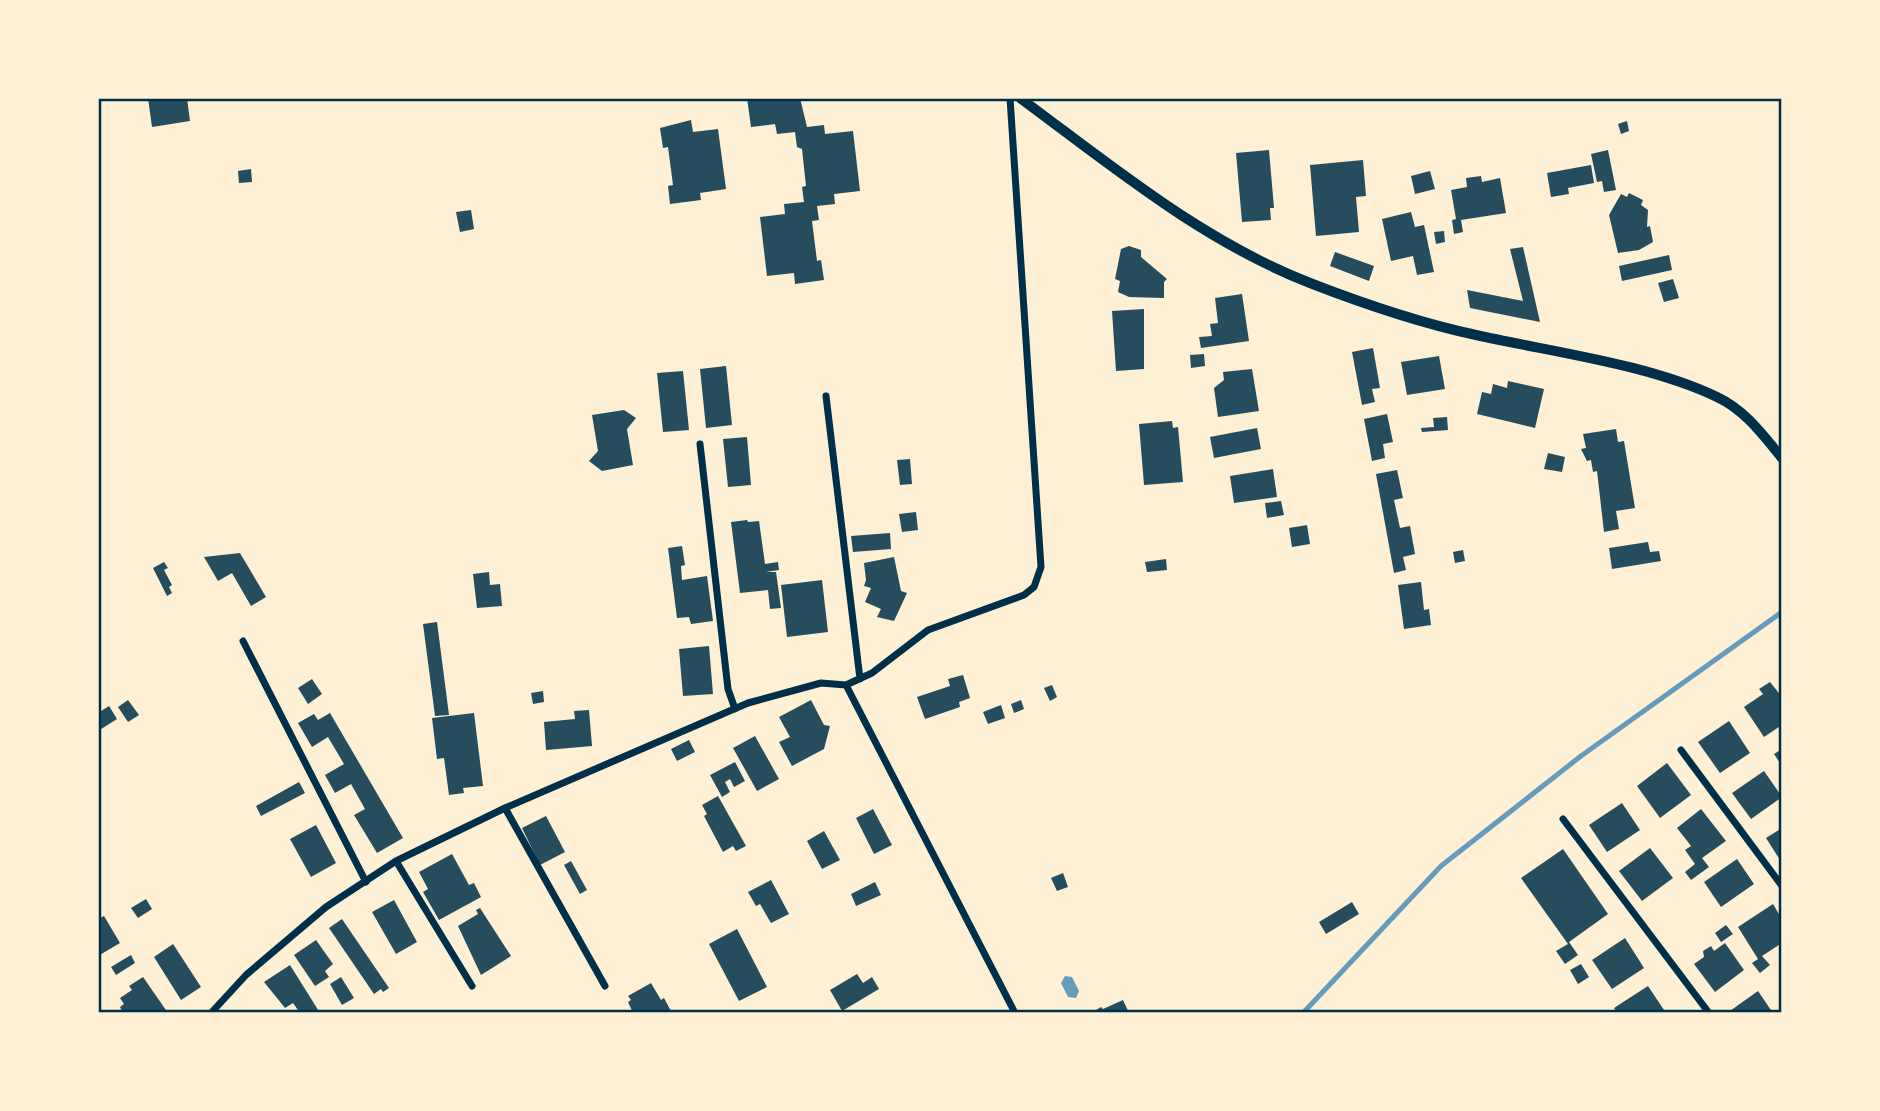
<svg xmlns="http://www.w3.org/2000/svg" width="1880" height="1111" font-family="'Crimson Pro',serif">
	<rect width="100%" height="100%" fill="#fdf0d5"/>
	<path fill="#669bbc" d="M 1065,976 L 1072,977 L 1079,991 L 1076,998 L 1068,997 L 1061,983 Z"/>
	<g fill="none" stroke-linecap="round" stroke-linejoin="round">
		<path stroke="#669bbc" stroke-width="5" d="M 1303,1013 L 1441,866 L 1581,756 L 1782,612"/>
	</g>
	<path fill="#264d5e" d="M 148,98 L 187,98 L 190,121 L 152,127 Z
		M 747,98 L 800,98 L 807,127 L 824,125 L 825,134 L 853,131 L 860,191 L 834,194 L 835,204 L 817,206 L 819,220 L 812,221 L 817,261 L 821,260 L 824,280 L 795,284 L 794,273 L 767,276 L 760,217 L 785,214 L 784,204 L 804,202 L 802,187 L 806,186 L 802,149 L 797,147 L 795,132 L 777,134 L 775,124 L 751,127 Z
		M 691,120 L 693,132 L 718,129 L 726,189 L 700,193 L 701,200 L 670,204 L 668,186 L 673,185 L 668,147 L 663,148 L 660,128 Z
		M 1627,121 L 1629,131 L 1621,134 L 1618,124 Z
		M 1269,150 L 1274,208 L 1270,208 L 1271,220 L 1242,222 L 1236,153 Z
		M 1608,150 L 1616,190 L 1604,192 L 1602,181 L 1597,182 L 1591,154 Z
		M 1363,160 L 1366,196 L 1356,197 L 1359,232 L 1316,236 L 1310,165 Z
		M 1591,165 L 1594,183 L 1568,188 L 1569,194 L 1551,197 L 1547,173 Z
		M 251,169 L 252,182 L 239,183 L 238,171 Z
		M 1430,171 L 1435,189 L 1415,194 L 1411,176 Z
		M 1481,176 L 1482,182 L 1500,178 L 1506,213 L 1461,220 L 1463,232 L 1454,234 L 1452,220 L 1456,219 L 1451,190 L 1467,187 L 1466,178 Z
		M 1629,193 L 1643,200 L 1641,205 L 1648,210 L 1647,227 L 1650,226 L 1653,242 L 1639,250 L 1618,253 L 1609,215 L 1621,194 L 1627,197 Z
		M 471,210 L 474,229 L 460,232 L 456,212 Z
		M 1411,212 L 1415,227 L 1424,225 L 1434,272 L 1417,275 L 1413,256 L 1391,261 L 1382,219 Z
		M 1444,231 L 1445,242 L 1436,244 L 1434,232 Z
		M 1129,246 L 1141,250 L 1141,257 L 1167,279 L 1164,282 L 1164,298 L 1129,297 L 1118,292 L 1120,281 L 1115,279 L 1121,249 Z
		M 1523,247 L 1540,322 L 1470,308 L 1467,290 L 1523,301 L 1510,249 Z
		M 1335,252 L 1374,266 L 1369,281 L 1330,266 Z
		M 1669,255 L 1672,270 L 1622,281 L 1619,266 Z
		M 1673,279 L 1679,298 L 1664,302 L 1658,283 Z
		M 1242,294 L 1249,341 L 1201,348 L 1199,337 L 1212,336 L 1210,324 L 1218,323 L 1215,298 Z
		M 1144,309 L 1144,369 L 1116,371 L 1112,311 Z
		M 1373,348 L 1380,388 L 1372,389 L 1375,402 L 1362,405 L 1352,352 Z
		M 1204,354 L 1205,366 L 1191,368 L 1190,355 Z
		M 1439,356 L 1445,389 L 1407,395 L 1401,362 Z
		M 726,366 L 732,425 L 706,428 L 700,369 Z
		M 1252,369 L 1259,411 L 1218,417 L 1214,388 L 1224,380 L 1223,372 Z
		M 683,371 L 689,430 L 663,432 L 657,373 Z
		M 1508,381 L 1544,389 L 1535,428 L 1477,414 L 1482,392 L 1491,394 L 1493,384 L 1507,388 Z
		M 624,410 L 636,418 L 627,429 L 633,465 L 602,471 L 589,461 L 598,451 L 592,415 Z
		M 1387,414 L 1393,442 L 1383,444 L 1385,458 L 1372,461 L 1364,419 Z
		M 1447,417 L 1448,430 L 1422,432 L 1421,428 L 1434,427 L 1433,418 Z
		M 1172,421 L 1173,428 L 1178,427 L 1183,482 L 1144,485 L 1139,424 Z
		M 1257,428 L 1261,449 L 1214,458 L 1210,437 Z
		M 1616,429 L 1618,442 L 1624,441 L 1635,508 L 1616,511 L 1619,529 L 1604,532 L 1597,471 L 1593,472 L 1591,460 L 1587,461 L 1581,449 L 1586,448 L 1583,434 Z
		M 747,437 L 751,485 L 728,487 L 723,439 Z
		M 1548,453 L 1565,457 L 1562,472 L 1544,469 Z
		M 910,459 L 912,484 L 900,485 L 897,460 Z
		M 1273,469 L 1277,497 L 1234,503 L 1230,476 Z
		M 1397,470 L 1403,498 L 1394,500 L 1400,528 L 1410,526 L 1415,554 L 1403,557 L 1406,570 L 1394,573 L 1376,474 Z
		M 1281,501 L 1284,515 L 1267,518 L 1265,503 Z
		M 916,512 L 918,530 L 902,532 L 899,514 Z
		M 747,520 L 748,522 L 759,521 L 765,564 L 778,562 L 779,570 L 766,572 L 776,572 L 781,608 L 770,609 L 768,590 L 740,593 L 731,522 Z
		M 1307,525 L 1310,544 L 1292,547 L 1289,528 Z
		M 890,533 L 891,549 L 853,552 L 851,536 Z
		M 1648,542 L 1650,552 L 1659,551 L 1661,561 L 1612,569 L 1609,548 Z
		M 682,546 L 685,565 L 681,566 L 682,580 L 707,576 L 713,621 L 691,624 L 689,617 L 677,618 L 668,548 Z
		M 1463,550 L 1465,561 L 1455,563 L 1453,552 Z
		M 240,553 L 266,597 L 251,606 L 232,573 L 218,581 L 204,557 Z
		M 894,557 L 901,591 L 907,593 L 894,621 L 877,617 L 881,609 L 865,602 L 871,588 L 864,586 L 866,580 L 864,563 Z
		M 1166,559 L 1167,570 L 1147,572 L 1145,562 Z
		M 164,562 L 168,568 L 164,570 L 172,585 L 169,587 L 172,593 L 167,596 L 153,568 Z
		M 489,572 L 490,585 L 500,584 L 502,606 L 477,608 L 473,574 Z
		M 822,580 L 828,632 L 787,637 L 781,585 Z
		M 1421,582 L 1424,610 L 1429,609 L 1431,625 L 1404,629 L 1398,585 Z
		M 437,622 L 449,715 L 435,716 L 423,624 Z
		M 709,646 L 713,694 L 683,696 L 679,649 Z
		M 963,675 L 970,698 L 959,702 L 960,707 L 925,719 L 917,697 L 950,686 L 948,679 Z
		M 312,679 L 322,694 L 308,704 L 298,688 Z
		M 1770,682 L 1782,697 L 1782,725 L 1764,737 L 1744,707 L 1763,694 L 1759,689 Z
		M 1052,685 L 1057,697 L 1050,701 L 1044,688 Z
		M 543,691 L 544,702 L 533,704 L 531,693 Z
		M 128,700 L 139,715 L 128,722 L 118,707 Z
		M 811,700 L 824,725 L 830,726 L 824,749 L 792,766 L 779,742 L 790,737 L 779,717 Z
		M 1021,700 L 1024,709 L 1014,713 L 1011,704 Z
		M 1001,705 L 1005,718 L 988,724 L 983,712 Z
		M 109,706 L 117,719 L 98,731 L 98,713 Z
		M 589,710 L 592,746 L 546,750 L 544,722 L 575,719 L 574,711 Z
		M 330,713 L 403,838 L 377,853 L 354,815 L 365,809 L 351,784 L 335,793 L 325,775 L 344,764 L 328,737 L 312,747 L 298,723 L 314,714 L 318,720 Z
		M 474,713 L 483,786 L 463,788 L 464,793 L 449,795 L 444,758 L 437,759 L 432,718 Z
		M 1729,721 L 1750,753 L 1720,773 L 1698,742 Z
		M 755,736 L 779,779 L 757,791 L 733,748 Z
		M 689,740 L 695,752 L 677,761 L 671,749 Z
		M 1782,749 L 1782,766 L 1774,754 Z
		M 735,762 L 745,781 L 734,787 L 730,779 L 725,782 L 730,792 L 722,797 L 710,775 Z
		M 1667,763 L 1691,795 L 1660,818 L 1637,786 Z
		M 1764,771 L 1782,797 L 1751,819 L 1732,793 Z
		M 299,782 L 305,793 L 261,816 L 256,806 Z
		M 718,796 L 746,846 L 736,851 L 733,846 L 723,852 L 704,816 L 707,814 L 702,805 Z
		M 1622,803 L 1640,830 L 1607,852 L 1589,825 Z
		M 873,809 L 892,845 L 874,854 L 856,818 Z
		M 1701,809 L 1726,841 L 1702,858 L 1709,867 L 1691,880 L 1685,872 L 1695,864 L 1685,850 L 1691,846 L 1677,828 Z
		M 546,816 L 565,852 L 540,865 L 522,828 Z
		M 316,825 L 336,863 L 311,877 L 290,839 Z
		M 1782,828 L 1782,863 L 1766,838 Z
		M 824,831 L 840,860 L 822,869 L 807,841 Z
		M 1650,848 L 1673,878 L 1642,901 L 1619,871 Z
		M 1563,849 L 1608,914 L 1569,942 L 1578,955 L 1565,964 L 1556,951 L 1568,944 L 1521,878 Z
		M 452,854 L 469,885 L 474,883 L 481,897 L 439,920 L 423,892 L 428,889 L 419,872 Z
		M 1737,859 L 1754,884 L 1721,907 L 1704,882 Z
		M 571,861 L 587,890 L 580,894 L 564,865 Z
		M 1063,873 L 1068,887 L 1057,891 L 1051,878 Z
		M 771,880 L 789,914 L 771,923 L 760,904 L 756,906 L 748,892 Z
		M 875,882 L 881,895 L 856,906 L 851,894 Z
		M 146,899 L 152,909 L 138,918 L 131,908 Z
		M 394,900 L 417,942 L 396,954 L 372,912 Z
		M 1352,902 L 1359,914 L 1326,934 L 1319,922 Z
		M 1773,904 L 1782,919 L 1782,943 L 1762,956 L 1770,965 L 1760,973 L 1752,963 L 1758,959 L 1738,927 Z
		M 480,908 L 511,956 L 481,975 L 458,926 L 478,914 L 476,910 Z
		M 104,916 L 120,943 L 98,956 L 98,919 Z
		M 342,919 L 389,988 L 383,992 L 381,989 L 374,994 L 329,928 Z
		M 1726,925 L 1733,934 L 1721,942 L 1715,933 Z
		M 737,929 L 767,987 L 739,1001 L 709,944 Z
		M 1625,938 L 1644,968 L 1612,989 L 1592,960 Z
		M 316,940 L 333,964 L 325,971 L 329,977 L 315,986 L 294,955 Z
		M 1725,943 L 1744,970 L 1715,992 L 1694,964 L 1704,957 L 1703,951 L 1711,946 L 1714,951 Z
		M 173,944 L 201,987 L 181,1000 L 154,957 Z
		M 131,955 L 135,963 L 116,975 L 111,967 Z
		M 1581,964 L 1589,977 L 1578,984 L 1570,970 Z
		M 290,965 L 320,1013 L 300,1013 L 293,1003 L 285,1008 L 264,982 Z
		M 857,974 L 863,983 L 872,977 L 879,989 L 842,1011 L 830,990 Z
		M 143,977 L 168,1013 L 123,1013 L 120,1007 L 124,1004 L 120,998 L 132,990 L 129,986 Z
		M 341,977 L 354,998 L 342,1005 L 330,984 Z
		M 651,983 L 661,1000 L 664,998 L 672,1013 L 633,1013 L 628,1002 L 631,1000 L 628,996 Z
		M 1648,986 L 1666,1013 L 1617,1013 L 1614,1008 Z
		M 1758,991 L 1773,1013 L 1727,1013 Z
		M 1123,1000 L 1129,1013 L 1091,1013 L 1101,1007 L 1103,1009 Z"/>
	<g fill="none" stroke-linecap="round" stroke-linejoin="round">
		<path stroke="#003049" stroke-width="7" d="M 826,396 L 860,679
			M 700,444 L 728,689 L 735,709
			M 243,641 L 366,882
			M 846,685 L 1015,1013
			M 1681,750 L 1782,886
			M 505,808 L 605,986
			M 1563,819 L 1709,1013
			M 396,861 L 472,986
			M 211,1013 L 246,975 L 326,907 L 396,861 L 505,808 L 748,703 L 821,683 L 846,685 L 872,673 L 928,630 L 1024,595 L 1034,587 L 1041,567 L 1010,98"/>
		<path stroke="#003049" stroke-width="10" d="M 1020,98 C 1112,166 1202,241 1310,283 C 1364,304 1420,323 1476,335 C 1552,352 1648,364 1717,397 C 1745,410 1763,435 1782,458"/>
	</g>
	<rect width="1880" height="1111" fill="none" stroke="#fdf0d5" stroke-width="200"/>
	<rect x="100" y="100" width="1680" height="911" fill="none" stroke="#003049" stroke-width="2.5"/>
</svg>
